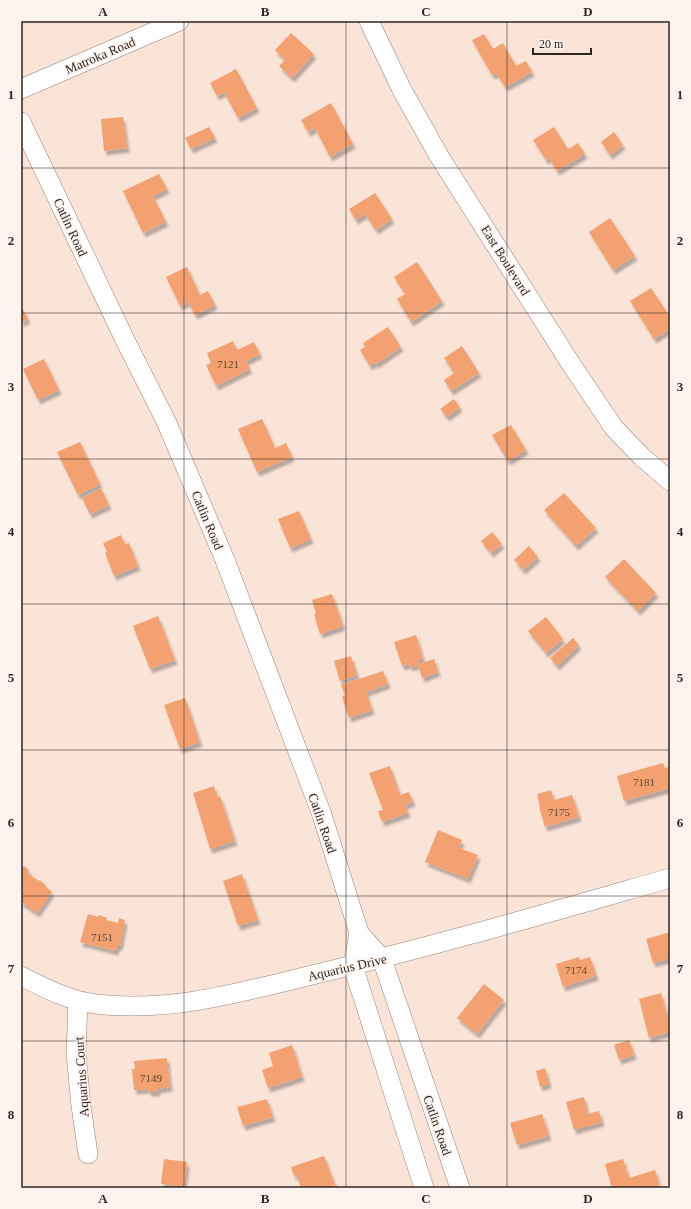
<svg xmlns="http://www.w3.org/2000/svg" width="691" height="1209" font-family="'Times New Roman',serif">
	<defs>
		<filter id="shadow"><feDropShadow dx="2.5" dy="4.5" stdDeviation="1" flood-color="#0004"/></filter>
	</defs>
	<rect width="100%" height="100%" fill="#fae3d7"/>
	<path fill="#f3a170" filter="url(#shadow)" d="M 291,33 L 314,54 L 292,78 L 279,66 L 285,60 L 275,50 Z
		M 484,34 L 493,49 L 503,43 L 516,66 L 526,61 L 532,72 L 505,87 L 496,73 L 492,75 L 472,40 Z
		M 236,69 L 257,108 L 238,118 L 224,92 L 217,96 L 210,83 Z
		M 331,103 L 353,144 L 330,157 L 315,128 L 308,132 L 301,120 Z
		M 123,117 L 127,148 L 104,151 L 101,119 Z
		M 209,127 L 215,138 L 191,149 L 185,138 Z
		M 554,127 L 568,149 L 578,143 L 585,154 L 557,171 L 549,158 L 546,160 L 533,140 Z
		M 614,132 L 623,145 L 610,155 L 601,142 Z
		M 159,174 L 167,189 L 153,196 L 166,222 L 143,233 L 123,191 Z
		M 375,193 L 392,219 L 376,230 L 365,214 L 356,220 L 349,209 Z
		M 610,218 L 635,256 L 613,270 L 589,232 Z
		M 417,262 L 442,301 L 411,322 L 397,299 L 405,294 L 394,277 Z
		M 187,267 L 200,295 L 208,291 L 215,305 L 195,315 L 188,302 L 180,306 L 166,277 Z
		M 651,288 L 670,317 L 670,329 L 654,339 L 630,301 Z
		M 21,306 L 28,319 L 21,323 Z
		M 388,327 L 401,347 L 376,364 L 375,362 L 370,366 L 360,350 L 365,347 L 363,343 Z
		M 233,341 L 237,350 L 254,342 L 260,354 L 246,361 L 250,369 L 216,386 L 206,365 L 211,363 L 207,353 Z
		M 462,346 L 479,373 L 451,391 L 444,380 L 454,373 L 444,358 Z
		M 44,359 L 59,390 L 38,400 L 23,369 Z
		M 454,399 L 460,407 L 447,417 L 440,409 Z
		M 262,419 L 275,448 L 286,443 L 292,457 L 257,472 L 238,429 Z
		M 511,425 L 526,450 L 508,461 L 492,435 Z
		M 80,442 L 100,484 L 78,495 L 57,452 Z
		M 101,488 L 109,505 L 90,514 L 82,498 Z
		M 564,493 L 596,528 L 576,546 L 544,510 Z
		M 299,511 L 311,539 L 290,548 L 278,519 Z
		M 492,532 L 502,544 L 491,553 L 481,541 Z
		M 121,535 L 125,544 L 129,543 L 138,566 L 114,576 L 105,553 L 107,552 L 103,543 Z
		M 529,546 L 538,557 L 523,570 L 514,560 Z
		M 624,559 L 656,593 L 638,611 L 605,577 Z
		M 332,594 L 343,626 L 320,634 L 314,614 L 316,613 L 312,600 Z
		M 158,616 L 175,660 L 150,669 L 133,626 Z
		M 546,617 L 563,639 L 546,653 L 528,631 Z
		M 416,635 L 423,659 L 417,661 L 418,664 L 434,659 L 438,672 L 422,678 L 418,665 L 410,667 L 409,664 L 402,666 L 394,642 Z
		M 573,638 L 579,645 L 557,666 L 550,658 Z
		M 351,656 L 357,675 L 340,681 L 334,661 Z
		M 383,671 L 388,684 L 366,692 L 372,710 L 349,718 L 342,697 L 345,695 L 341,685 Z
		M 185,698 L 200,742 L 180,749 L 164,705 Z
		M 663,763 L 665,768 L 670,767 L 670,788 L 624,801 L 617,776 Z
		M 390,766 L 400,795 L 409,792 L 413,802 L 405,805 L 408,813 L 382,822 L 378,811 L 383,810 L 369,773 Z
		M 214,786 L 217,797 L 220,796 L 235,841 L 210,849 L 193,793 Z
		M 551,790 L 554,800 L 572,795 L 579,817 L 545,827 L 539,807 L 540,807 L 537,794 Z
		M 438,830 L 462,840 L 459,848 L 478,855 L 468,879 L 425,862 Z
		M 24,866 L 29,870 L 27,873 L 39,881 L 39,880 L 46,885 L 45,886 L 52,892 L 37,913 L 21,902 L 21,870 Z
		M 242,874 L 258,920 L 238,926 L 223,881 Z
		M 88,914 L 98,917 L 99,915 L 107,918 L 106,920 L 118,923 L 119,918 L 125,920 L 120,946 L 117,946 L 116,951 L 80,942 Z
		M 670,932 L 670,958 L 653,963 L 646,939 Z
		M 579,957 L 580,960 L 590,957 L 596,976 L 563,987 L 556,964 Z
		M 484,984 L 504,1000 L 477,1034 L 457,1018 Z
		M 661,993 L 670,1027 L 670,1032 L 649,1038 L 639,999 Z
		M 629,1040 L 634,1055 L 619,1060 L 614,1045 Z
		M 292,1045 L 302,1077 L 268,1088 L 262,1070 L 273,1066 L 269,1053 Z
		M 167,1058 L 170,1087 L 157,1089 L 158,1092 L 149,1092 L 148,1089 L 134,1090 L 132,1069 L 135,1069 L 134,1061 Z
		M 545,1068 L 549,1084 L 540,1087 L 536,1071 Z
		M 584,1097 L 588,1114 L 599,1111 L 602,1122 L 574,1130 L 566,1102 Z
		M 267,1099 L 273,1117 L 243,1126 L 237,1107 Z
		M 542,1114 L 549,1136 L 517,1145 L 510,1123 Z
		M 324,1156 L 335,1185 L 325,1188 L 301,1188 L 297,1175 L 294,1176 L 291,1167 Z
		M 164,1159 L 187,1162 L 184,1186 L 161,1184 Z
		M 623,1159 L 629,1178 L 655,1170 L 660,1188 L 612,1188 L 605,1164 Z"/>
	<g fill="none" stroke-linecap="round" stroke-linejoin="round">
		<defs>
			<path id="minor" d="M 369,21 L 402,90 L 439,156 L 571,364 L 614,428 L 642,457 L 670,481
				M 21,89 L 179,21
				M 21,122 L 126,342 L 166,421 L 225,560 L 322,815 L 359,933 L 382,959 L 460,1188
				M 359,933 L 353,966 L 424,1188
				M 21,976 C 45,988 69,1001 96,1004 C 170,1013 242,992 312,975 C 432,947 551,912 670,878
				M 78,1001 L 76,1053 L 81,1106 L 88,1154"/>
		</defs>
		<use href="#minor" stroke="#978378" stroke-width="20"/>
		<use href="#minor" stroke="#fff" stroke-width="19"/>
	</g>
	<path fill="none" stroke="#2e2621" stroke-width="1" stroke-opacity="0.55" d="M 184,21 L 184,1188M 346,21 L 346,1188M 507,21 L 507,1188M 21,168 L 670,168M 21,313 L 670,313M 21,459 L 670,459M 21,604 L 670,604M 21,750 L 670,750M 21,896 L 670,896M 21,1041 L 670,1041"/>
	<g text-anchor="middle" stroke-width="3" stroke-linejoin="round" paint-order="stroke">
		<g font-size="11" fill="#5f4535">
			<text x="228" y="368">7121</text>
			<text x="644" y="786">7181</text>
			<text x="559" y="816">7175</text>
			<text x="102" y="941">7151</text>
			<text x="576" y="974">7174</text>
			<text x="151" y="1082">7149</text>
		</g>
		<g font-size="13" fill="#2e2621" stroke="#fdf3ee">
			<text transform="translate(100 55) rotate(-23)" y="5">Matroka Road</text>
			<text transform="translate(71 227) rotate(65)" y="5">Catlin Road</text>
			<text transform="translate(506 260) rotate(58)" y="5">East Boulevard</text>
			<text transform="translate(208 520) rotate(67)" y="5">Catlin Road</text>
			<text transform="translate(323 823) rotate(71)" y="5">Catlin Road</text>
			<text transform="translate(347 967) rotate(-13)" y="5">Aquarius Drive</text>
			<text transform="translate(81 1077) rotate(-94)" y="5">Aquarius Court</text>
			<text transform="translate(438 1125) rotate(71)" y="5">Catlin Road</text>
		</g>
	</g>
	<rect width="691" height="1209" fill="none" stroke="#fdf3ee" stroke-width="44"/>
	<path d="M533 48v6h58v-6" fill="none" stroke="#2e2621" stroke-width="2"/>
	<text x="539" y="48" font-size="12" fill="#2e2621" stroke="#fdf3ee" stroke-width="3" paint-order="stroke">20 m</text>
	<rect x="22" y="22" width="647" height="1165" fill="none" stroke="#2e2621" stroke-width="1.5"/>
	<g font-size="13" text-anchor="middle" font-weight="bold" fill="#2e2621">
		<text x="103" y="16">A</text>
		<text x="265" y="16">B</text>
		<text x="426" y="16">C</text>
		<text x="588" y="16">D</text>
		<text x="11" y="99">1</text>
		<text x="680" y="99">1</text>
		<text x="11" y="245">2</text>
		<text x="680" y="245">2</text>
		<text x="11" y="391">3</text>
		<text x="680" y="391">3</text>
		<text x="11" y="536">4</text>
		<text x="680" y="536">4</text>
		<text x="11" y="682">5</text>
		<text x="680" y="682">5</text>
		<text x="11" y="827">6</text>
		<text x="680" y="827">6</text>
		<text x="11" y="973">7</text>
		<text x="680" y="973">7</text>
		<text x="11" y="1119">8</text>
		<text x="680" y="1119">8</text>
		<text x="103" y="1203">A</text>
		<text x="265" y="1203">B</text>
		<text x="426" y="1203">C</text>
		<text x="588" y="1203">D</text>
	</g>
</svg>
